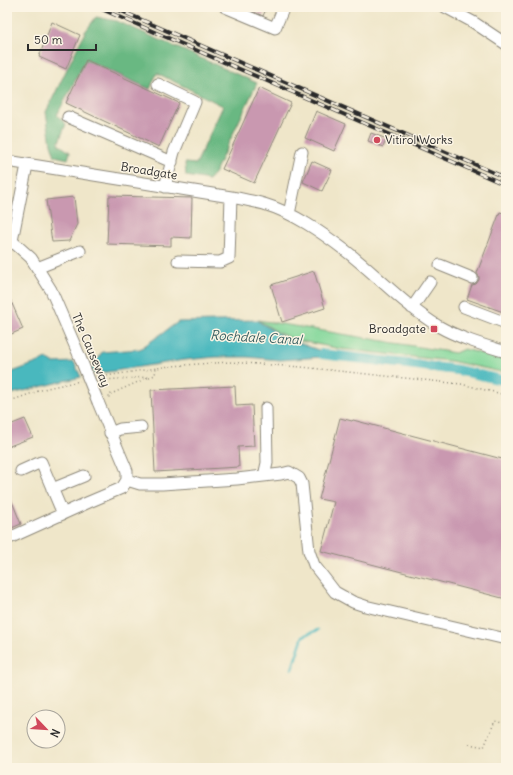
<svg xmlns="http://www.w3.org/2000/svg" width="513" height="775" font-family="Delius,sans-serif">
	<rect width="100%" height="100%" fill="#fcf5e5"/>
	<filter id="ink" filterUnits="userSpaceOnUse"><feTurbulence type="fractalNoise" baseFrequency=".025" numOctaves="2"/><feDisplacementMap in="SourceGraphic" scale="8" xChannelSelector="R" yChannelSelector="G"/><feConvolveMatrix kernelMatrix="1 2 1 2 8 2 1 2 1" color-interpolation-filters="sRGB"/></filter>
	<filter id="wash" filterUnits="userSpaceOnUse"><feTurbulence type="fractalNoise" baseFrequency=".012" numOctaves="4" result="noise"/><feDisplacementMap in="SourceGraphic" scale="16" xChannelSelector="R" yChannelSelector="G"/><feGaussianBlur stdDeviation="0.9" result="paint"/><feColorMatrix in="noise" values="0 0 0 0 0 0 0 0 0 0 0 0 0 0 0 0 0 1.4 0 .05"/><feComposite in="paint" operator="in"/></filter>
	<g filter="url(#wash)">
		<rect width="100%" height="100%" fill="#efe6c9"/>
		<path fill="#82d79a" stroke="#568162" d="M 258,320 L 455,353 L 464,349 L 506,360 L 506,373 L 451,361 L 341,349 L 296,340 L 281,334 Z"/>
		<path fill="#69b882" stroke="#4a7256" d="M 96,17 L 117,21 L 257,83 L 215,172 L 209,180 L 186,176 L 185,163 L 196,164 L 223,106 L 157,73 L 150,89 L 86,60 L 57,115 L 66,124 L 58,144 L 70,152 L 68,159 L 55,156 L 51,144 L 46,112 L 85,32 Z"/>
		<path fill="#48b8be" stroke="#3a7274" d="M 256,320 L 285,338 L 335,356 L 280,360 L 247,357 L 216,357 L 184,360 L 94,374 L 91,368 L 102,352 L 140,349 L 178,322 Z
			M 47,359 L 53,363 L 74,362 L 81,377 L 7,395 L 7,374 Z"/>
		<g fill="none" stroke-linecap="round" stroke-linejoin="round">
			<path stroke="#48b8be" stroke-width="2.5" d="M 292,669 L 303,636 L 318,630"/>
			<path stroke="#48b8be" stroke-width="10" d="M 322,354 L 458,370 L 506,381"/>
		</g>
		<g id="blocks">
			<path fill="#c998b0" d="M 243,7 L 267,7 L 263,16 Z
				M 52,22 L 80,35 L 66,69 L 39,57 Z
				M 86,60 L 179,103 L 159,147 L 66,103 Z
				M 259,88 L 291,103 L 254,183 L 222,169 Z
				M 316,111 L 346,124 L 334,151 L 305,138 Z
				M 371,133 L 387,139 L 383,147 L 368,141 Z
				M 312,161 L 332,170 L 322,191 L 303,182 Z
				M 109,196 L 192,198 L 191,238 L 171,237 L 171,246 L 107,244 Z
				M 74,197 L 77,224 L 69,241 L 52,242 L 46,200 Z
				M 500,212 L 506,214 L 506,313 L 467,299 L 472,285 L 476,284 L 479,280 L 479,277 L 477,273 Z
				M 314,271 L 325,308 L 282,322 L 271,285 Z
				M 7,292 L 23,329 L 7,336 Z
				M 235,386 L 236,406 L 252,405 L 254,446 L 238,447 L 239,467 L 155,472 L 151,390 Z
				M 340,418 L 352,421 L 353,420 L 506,460 L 506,599 L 321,551 L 334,502 L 319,499 Z
				M 25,419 L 33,437 L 7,447 L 7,426 Z
				M 7,489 L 21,524 L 7,530 Z"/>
		</g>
	</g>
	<g filter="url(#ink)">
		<use href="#blocks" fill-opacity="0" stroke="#8d887a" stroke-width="1"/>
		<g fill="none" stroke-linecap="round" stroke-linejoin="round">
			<defs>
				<path id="minor" d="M 225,7 L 275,28 L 284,7
					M 445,7 L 473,22 L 506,44
					M 158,84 L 195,102 L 174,152 L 165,187
					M 68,117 L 172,162
					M 7,161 L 231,197 C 242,199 253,201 264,204 C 294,213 321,232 346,251 C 377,275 404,305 438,326 C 459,338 483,345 506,352
					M 289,214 L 302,152
					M 12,241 L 31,258 L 51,290 L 79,355
					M 8,245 L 12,241 L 27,165
					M 178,261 L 220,262 L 229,258 L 231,197
					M 440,265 L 472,278
					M 37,268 L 80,251
					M 464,307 L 506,323
					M 412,308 L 430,282
					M 110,433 L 120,429 L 141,427
					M 21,471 L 41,462 L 63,514
					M 264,476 L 267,463 L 266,408
					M 127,480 L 140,484 L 162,484 L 237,479 L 281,474 L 289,472 L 299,478 L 302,484 L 309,551 L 314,565 L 335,592 L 353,602 L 365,606 L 506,639
					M 52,489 L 84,476
					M 7,539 L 89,502 L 122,488 L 127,480 L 127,471 L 98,402"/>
			</defs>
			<use href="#minor" stroke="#8d887a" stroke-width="13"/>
			<path stroke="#8d887a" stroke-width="1.5" stroke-dasharray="1 3" stroke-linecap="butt" d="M 99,377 L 170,366 L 229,362 L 301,367 L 461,384 L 506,395
				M 149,377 L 155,375 L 156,368
				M 99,378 L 102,380 L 149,377 L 109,395 L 109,400
				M 7,402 L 47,388 L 80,381
				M 469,744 L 484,747 L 495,721 L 506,724"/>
			<use href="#minor" stroke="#fff" stroke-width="11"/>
			<defs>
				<path id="rail" d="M 97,7 L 506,185
					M 112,7 L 506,178"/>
			</defs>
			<use href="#rail" stroke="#2b2b2b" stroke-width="4"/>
			<use href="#rail" stroke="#fcf5e5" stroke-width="2.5" stroke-dasharray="8" stroke-linecap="butt"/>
			<defs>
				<path id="minor-bridge" d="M 79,355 L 98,402"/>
			</defs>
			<use href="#minor-bridge" stroke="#8d887a" stroke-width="13" stroke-linecap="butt"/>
			<use href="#minor-bridge" stroke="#fff" stroke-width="11"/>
		</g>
	</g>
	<g fill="#d1495b" stroke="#fcf5e5" stroke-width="1.5">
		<circle cx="377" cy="140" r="4"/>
		<rect x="430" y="325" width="8" height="8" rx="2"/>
	</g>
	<g text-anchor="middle" stroke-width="3" stroke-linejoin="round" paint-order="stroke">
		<g font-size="12" fill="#2b2b2b" stroke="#fcf5e5" text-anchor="start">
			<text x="385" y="144">Vitirol Works</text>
			<text x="426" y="333" text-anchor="end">Broadgate</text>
		</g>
		<g font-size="12" fill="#2b2b2b" stroke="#fcf5e5">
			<text transform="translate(149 171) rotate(9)" y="4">Broadgate</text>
			<text transform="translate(91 350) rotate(67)" y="4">The Causeway</text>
		</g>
		<g font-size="13" font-style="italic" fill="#355c5e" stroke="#fcf5e5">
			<text transform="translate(256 337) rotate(3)" y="5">Rochdale Canal</text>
		</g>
	</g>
	<rect width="513" height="775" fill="none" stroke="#fcf5e5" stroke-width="24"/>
	<g transform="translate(46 729) rotate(115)"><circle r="19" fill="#fcf5e5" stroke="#a8a49b"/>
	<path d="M0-3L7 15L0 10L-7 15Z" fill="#d1495b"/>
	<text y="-6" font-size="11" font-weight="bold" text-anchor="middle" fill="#2b2b2b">N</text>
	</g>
	<path d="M28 44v6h68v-6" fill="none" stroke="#2b2b2b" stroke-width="2"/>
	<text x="34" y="44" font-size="12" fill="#2b2b2b" stroke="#fcf5e5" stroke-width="3" paint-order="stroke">50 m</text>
</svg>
